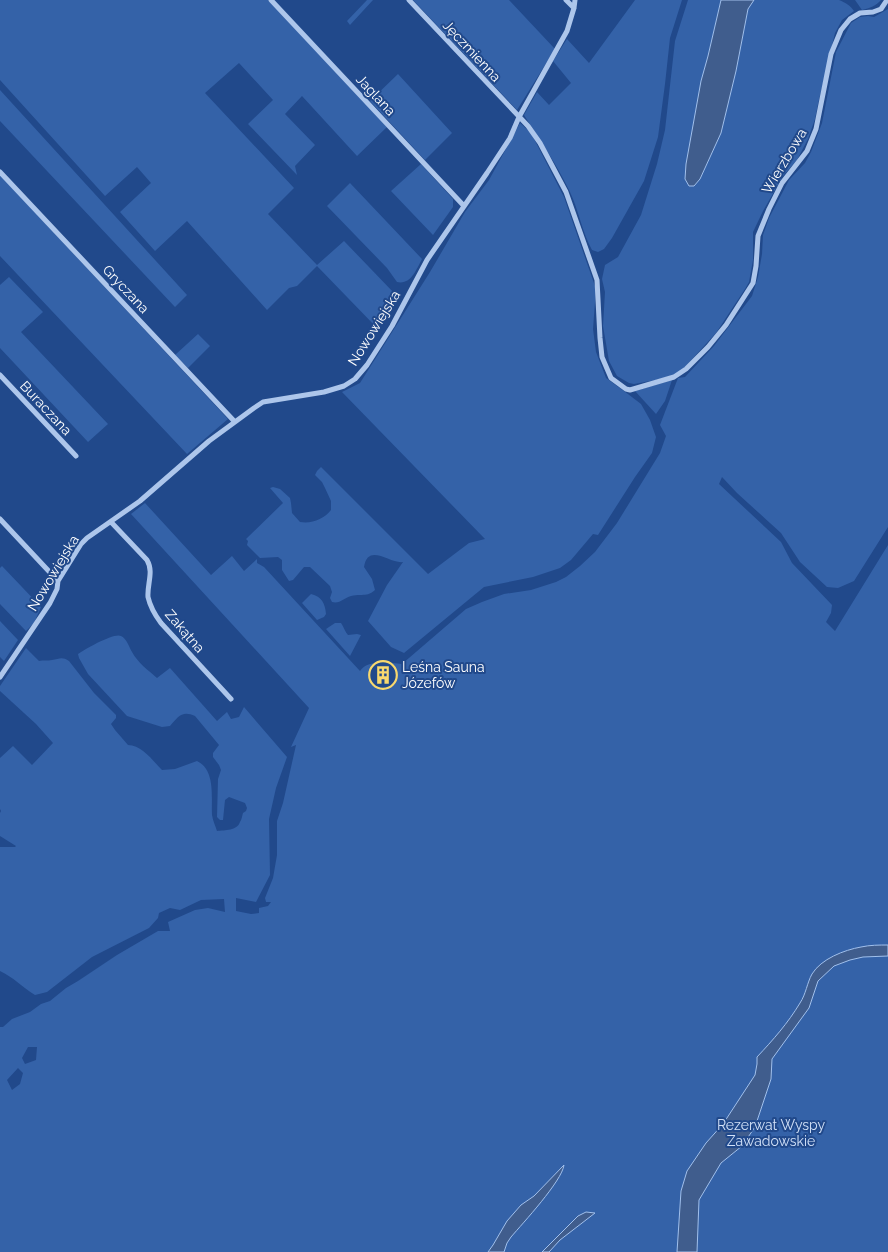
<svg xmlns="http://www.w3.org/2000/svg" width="888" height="1252" font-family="Raleway,sans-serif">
	<rect width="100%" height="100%" fill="#21498b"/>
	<path fill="#3462a8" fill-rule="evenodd" d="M 0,0 L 268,0 L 387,127 L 357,156 L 302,96 L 285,114 L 315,145 L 295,166 L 297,175 L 248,124 L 273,100 L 239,63 L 205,93 L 294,188 L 268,214 L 317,265 L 344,241 L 394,293 L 396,304 L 378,329 L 317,266 L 297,286 L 289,288 L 267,310 L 187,221 L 155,251 L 120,212 L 151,183 L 137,167 L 105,196 L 0,80 Z
		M 367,0 L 373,0 L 350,25 L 347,21 Z
		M 413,0 L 509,0 L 555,49 L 517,110 Z
		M 635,0 L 682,0 L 670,38 L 665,84 L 658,137 L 644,181 L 612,238 L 604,249 L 598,252 L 592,250 C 582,232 579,211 570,192 C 557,165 540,140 524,115 L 537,92 L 549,105 L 571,83 L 553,61 L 567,39 L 589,63 Z
		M 688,0 L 721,0 L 708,56 L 700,179 L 721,133 L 736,71 L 748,9 L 754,0 L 839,0 C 846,3 850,5 854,11 L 842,20 L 835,33 L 818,104 L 815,119 L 808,139 L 797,160 L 783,176 L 763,211 L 753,232 L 753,260 L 749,282 L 745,289 L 716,333 L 682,370 C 669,379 649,381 634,384 L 629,383 L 617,376 L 609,361 L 603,326 L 605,292 L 602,279 L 605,265 L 618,257 L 641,215 L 657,164 L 665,130 L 675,41 Z
		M 855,0 L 881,0 C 876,6 870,8 862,10 Z
		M 888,9 L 888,527 L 854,581 L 838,588 L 827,587 L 800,562 L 781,533 L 737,493 L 722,477 L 719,484 L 781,542 L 792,563 L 832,605 L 831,613 L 826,622 L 835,631 L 888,545 L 888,1252 L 0,1252 L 0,1027 L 3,1027 L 12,1019 L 30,1012 L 41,1004 L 50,1001 L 66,988 L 78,981 L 117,955 L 158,931 L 170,931 L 168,922 L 195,910 L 208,908 L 225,912 L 224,899 L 201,900 L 180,910 L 170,908 L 159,913 L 158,918 L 149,928 L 92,957 L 47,992 L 35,995 C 22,987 13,977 0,971 L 0,847 L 15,847 L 16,846 L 0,836 L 0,813 L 1,811 L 0,809 L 0,758 L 13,746 L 32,765 L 53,743 L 36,724 L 0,691 L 0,686 L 26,648 L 39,661 C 43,660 48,661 52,660 C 59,659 62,656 69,661 L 94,693 L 116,715 L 116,718 L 111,724 L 115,730 L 128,745 C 142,745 153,761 162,770 L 175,769 L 197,761 C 216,770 211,798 212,815 C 213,821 215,825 217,831 C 225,830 237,831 240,822 C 242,819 242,816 243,813 L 246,811 L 247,808 L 245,803 L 229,797 L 225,800 L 223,820 L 220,820 L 217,817 L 218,779 L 221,770 L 219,765 L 213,757 L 213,753 L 219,745 L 195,716 C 182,710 178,717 170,726 L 162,727 L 127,716 L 88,674 L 79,658 L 78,654 C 85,649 115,632 121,636 C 127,639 129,647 132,652 C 138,663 148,670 157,678 L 170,668 L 217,721 L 227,712 L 231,719 L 239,717 L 244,707 L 287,757 L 276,788 L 269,819 L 270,875 L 256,902 L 236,898 L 236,911 L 251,914 L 259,913 L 259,908 L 268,906 L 271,902 L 266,902 L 265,898 L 273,878 L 277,855 L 277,821 L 283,803 L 296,745 L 291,747 L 309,708 L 131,514 L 145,503 L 211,575 L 232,556 L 244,571 L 257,559 L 257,563 L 264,567 L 360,671 C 368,659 389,663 402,664 L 466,609 L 482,602 L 504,594 L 531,590 L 556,582 L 566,577 L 580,566 L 595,552 L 617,523 L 660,453 L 666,436 L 660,425 L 678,378 L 685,377 L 714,346 L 752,296 L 758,277 L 762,254 L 763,235 L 769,218 L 789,180 L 805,163 L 811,152 L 822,123 L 836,52 L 851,23 L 860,17 L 868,16 L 874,17 ZM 28,1047 L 37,1047 L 36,1060 L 25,1064 L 22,1058 ZM 18,1068 L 23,1073 L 20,1084 L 12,1090 L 7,1080 Z
		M 398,74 L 452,133 L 425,160 L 370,101 Z
		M 0,90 L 187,295 L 175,307 L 0,121 Z
		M 520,123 L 531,133 L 564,197 L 596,289 L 593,329 L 596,352 L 606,378 L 624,391 L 641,404 L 650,420 L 656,437 L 652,453 L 635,477 L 598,535 L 593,534 L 571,560 L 560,568 L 533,577 L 484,587 L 404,653 L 391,647 L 368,621 L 387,585 L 403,562 C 390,564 368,542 364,567 L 372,579 L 375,590 C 366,598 361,593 351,596 C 344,598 340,604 332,602 L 330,598 L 332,592 L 330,586 L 310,567 L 304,567 L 293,580 L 289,581 L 282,570 L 282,560 L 278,557 L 260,558 L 247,545 L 248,541 L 246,539 L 283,503 L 270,488 L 273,487 L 280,489 L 290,498 L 291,503 L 292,513 L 300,522 C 312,524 324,519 331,510 L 331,501 L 325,488 L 322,482 L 315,475 L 317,471 L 321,467 L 428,574 L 469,543 L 485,539 L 342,392 L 360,383 L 430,272 L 465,212 L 489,180 Z
		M 421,164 L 453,199 L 453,207 L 433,235 L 391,191 Z
		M 0,175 L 228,419 L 187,454 L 0,256 Z
		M 350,183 L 422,259 C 416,270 411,285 397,282 L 387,268 L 327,206 Z
		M 9,277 L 43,312 L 21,332 L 108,424 L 88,442 L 0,348 L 0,285 Z
		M 198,334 L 210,346 L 188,368 L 175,355 Z
		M 672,380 L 665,401 L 656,414 L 635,391 Z
		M 2,566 L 41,607 L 34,623 L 26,631 L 0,604 L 0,568 Z
		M 311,594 C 322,597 325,603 326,614 L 324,617 L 317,620 L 302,603 Z
		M 0,621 L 18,640 L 4,661 L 0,657 Z
		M 335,623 L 341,623 C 344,627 345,632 348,635 L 357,634 L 361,635 L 350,656 L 326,629 Z"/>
	<path fill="#405d8d" stroke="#a1c0ec" d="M 721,0 L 754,0 L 748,9 L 736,71 L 721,133 L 700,179 L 694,186 L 689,186 L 685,179 L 686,164 L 701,81 L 708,56 Z
		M 888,945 L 888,956 L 863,957 L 850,960 L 834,966 L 818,981 L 809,1008 L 772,1059 L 771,1079 L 755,1127 L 742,1146 L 721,1163 L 699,1200 L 697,1252 L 677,1252 L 681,1191 L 687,1171 L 706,1143 L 723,1124 L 755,1075 L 757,1064 L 757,1057 C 773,1040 788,1023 800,1003 C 806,994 807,983 812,974 C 821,959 844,950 861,947 C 870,945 879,945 888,945 Z
		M 564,1165 C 562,1181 523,1223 511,1237 L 507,1243 L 504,1252 L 488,1252 L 493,1245 L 507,1221 L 521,1205 L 534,1196 Z
		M 586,1212 L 595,1213 L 560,1240 L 549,1252 L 542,1252 L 578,1216 Z"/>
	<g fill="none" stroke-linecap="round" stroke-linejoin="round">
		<path stroke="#adc6eb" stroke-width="5" d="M 271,0 L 464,206
			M 409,0 L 528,126 L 540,143 L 566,192 L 597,280 L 600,338 L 602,357 L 611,378 L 626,389 L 630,390 L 674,377 L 686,369 L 708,347 L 726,325 L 753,283 L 756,266 L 758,236 L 769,209 L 782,183 L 807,151 L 816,129 L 831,54 L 841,30 L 850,19 L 860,13 L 873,12 L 881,9 L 887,0
			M 566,0 L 574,8
			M 0,172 L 235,422
			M 0,375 L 76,456
			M 0,519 L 58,581
			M 111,522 L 147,560 C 154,572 147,584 148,597 C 150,606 155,615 161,623 L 231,699
			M 0,677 L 50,603 L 57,589 L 58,581 L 81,544 L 87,538 L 140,501 L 209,441 L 254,408 L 263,402 L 324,392 L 344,386 L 355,379 L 367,365 L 392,326 L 427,260 L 487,173 L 510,138 L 519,117 L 567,31 L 574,8 L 575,0"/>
	</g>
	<defs>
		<symbol id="building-ring" viewBox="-11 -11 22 22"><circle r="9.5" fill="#21498b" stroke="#f8d86e" stroke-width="1.5"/><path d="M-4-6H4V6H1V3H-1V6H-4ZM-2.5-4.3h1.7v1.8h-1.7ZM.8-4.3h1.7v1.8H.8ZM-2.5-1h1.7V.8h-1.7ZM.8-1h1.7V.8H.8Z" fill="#f8d86e"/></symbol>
	</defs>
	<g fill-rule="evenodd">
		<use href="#building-ring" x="367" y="659" width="32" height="32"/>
	</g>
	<g text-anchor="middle" stroke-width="4" stroke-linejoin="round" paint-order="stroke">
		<g font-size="14" fill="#fff" stroke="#21498b">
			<text transform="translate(472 51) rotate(47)" y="5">Jęczmienna</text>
			<text transform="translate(376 95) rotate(47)" y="5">Jaglana</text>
			<text transform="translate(784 161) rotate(-59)" y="5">Wierzbowa</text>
			<text transform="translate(126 289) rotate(47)" y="5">Gryczana</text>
			<text transform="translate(374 328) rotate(-58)" y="5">Nowowiejska</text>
			<text transform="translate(46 408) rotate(47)" y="5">Buraczana</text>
			<text transform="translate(53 573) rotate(-59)" y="5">Nowowiejska</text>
			<text transform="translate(185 631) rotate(49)" y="5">Zakątna</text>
		</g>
		<g font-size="14" fill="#fff" stroke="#21498b" text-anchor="start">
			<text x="402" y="672">Leśna Sauna<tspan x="402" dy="16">Józefów</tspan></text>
		</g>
		<g font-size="14" fill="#d2e1f8" stroke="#21498b">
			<text x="771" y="1130">Rezerwat Wyspy<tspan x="771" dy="16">Zawadowskie</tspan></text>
		</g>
	</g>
</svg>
